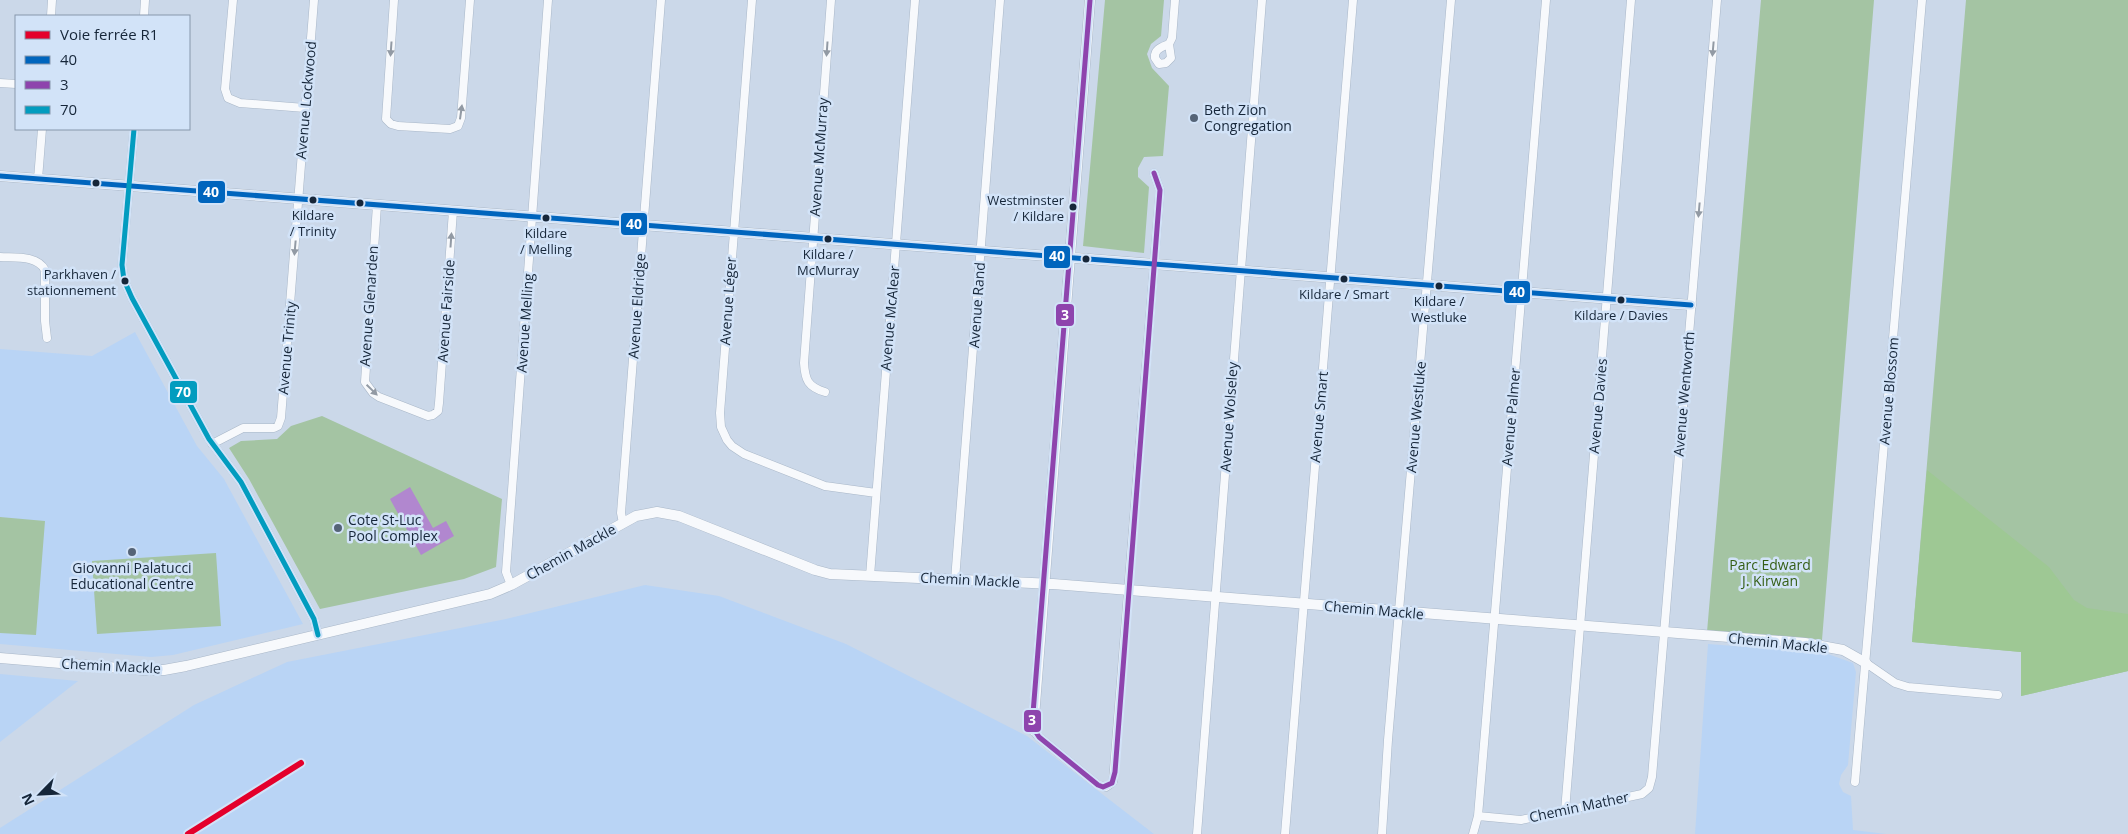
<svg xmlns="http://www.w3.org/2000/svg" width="2128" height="834" font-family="'Open Sans',sans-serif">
	<rect width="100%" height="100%" fill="#cbd8e9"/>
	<path fill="#b9d4f5" d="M 135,332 L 197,446 L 224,479 L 303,624 L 173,655 L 151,657 L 0,644 L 0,349 L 92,356 Z
		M 645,585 L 719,596 L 846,644 L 1027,736 L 1154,834 L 0,834 L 0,828 L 194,705 L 287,662 L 506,619 Z
		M 1708,644 L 1825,653 L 1853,663 L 1856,672 L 1848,765 L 1841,775 L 1839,784 L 1843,792 L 1851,796 L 1853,830 L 1886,834 L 1695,834 Z
		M 0,674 L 78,681 L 0,742 Z"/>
	<path fill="#a4c4a3" d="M 1105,0 L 1164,0 L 1161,36 L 1151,44 L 1147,54 L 1152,68 L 1169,86 L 1163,156 L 1144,157 L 1138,168 L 1138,177 L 1149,187 L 1144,253 L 1083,246 Z
		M 1761,0 L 1874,0 L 1822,640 L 1707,632 Z
		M 1966,0 L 2128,0 L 2128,671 L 2021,696 L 2021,652 L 1912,642 Z
		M 322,416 L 502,499 L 496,567 L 464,579 L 320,609 L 249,479 L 229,448 L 241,441 L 277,439 L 291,426 Z
		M 0,517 L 45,521 L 36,635 L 0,633 Z
		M 216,553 L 221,626 L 97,634 L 92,561 Z"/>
	<path fill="#9ec894" d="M 1927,470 L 2049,567 L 2074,600 L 2087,608 L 2128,614 L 2128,671 L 2021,696 L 2021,652 L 1912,642 Z"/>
	<path fill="#b187cf" d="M 410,487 L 433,528 L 446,521 L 454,536 L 421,555 L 390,499 Z"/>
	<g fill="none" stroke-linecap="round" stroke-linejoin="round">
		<defs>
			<path id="minor" d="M 233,0 L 225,89 L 228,98 L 240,103 L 305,108
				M 394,0 L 386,119 L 391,124 L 398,126 L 450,129 L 458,126 L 461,118 L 470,0
				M 752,0 L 720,413 L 721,427 L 727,440 L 732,446 L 744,454 L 825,486 L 876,493
				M 51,16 L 52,0
				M 144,16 L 145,0
				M 1169,44 C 1162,47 1154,49 1155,58 L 1159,64 L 1166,63 L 1171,58 L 1169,44 L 1172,38 L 1175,0
				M 0,83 L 16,84
				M 134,129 L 122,265 L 124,280 L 132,298 L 209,439 L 241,482 L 314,619 L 318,635
				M 38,179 L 42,129
				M 377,205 L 365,382 L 373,393 L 379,397 L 428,416 L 433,415 L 438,411 L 439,403 L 453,211
				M 0,257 C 15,258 37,255 45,270 L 45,321 L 47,338
				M 825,392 C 808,387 805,380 804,363 L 831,0
				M 212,444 L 243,428 L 274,428 L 278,426 L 281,418 L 314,0
				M 623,523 L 621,513 L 661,0
				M 870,576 L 915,0
				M 955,580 L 1000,0
				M 511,585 L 506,572 L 548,0
				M 1866,663 L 1895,683 L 1908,687 L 1998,695
				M 1033,730 L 1039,737 L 1098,785 L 1106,787 L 1113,782 L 1160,190 L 1154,173
				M 1855,782 L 1922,0
				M 1565,811 L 1631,0
				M 1478,816 L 1521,820 L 1642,794 L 1649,788 L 1652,777 L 1717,0
				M 1197,834 L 1262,0
				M 1285,834 L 1353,0
				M 1382,834 L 1388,740 L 1451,0
				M 1473,834 L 1478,816 L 1546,0"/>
			<path id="tertiary" d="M 0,176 L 1691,305
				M 0,658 L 144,670 L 164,670 L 186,666 L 490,594 L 511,585 L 636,516 L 657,512 L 679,516 L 815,570 L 830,574 L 1053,584 L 1805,643 L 1843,650 L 1866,663
				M 1033,730 L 1090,0"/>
		</defs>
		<use href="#minor" stroke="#a9b7c8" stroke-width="9"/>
		<use href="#tertiary" stroke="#a9b7c8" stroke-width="11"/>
		<use href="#minor" stroke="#f7f9fc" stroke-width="8"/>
		<use href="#tertiary" stroke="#f7f9fc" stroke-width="10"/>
		<defs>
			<path id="bus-1" d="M 0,176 L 1691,305"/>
			<path id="bus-2" d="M 1090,0 L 1032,726 L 1039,737 L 1098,785 L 1103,787 L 1112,783 L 1115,772 L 1160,190 L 1154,173"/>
			<path id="bus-3" d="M 134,129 L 122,265 L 124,280 L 132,298 L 209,439 L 241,482 L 314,619 L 318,635"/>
		</defs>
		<use href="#bus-1" stroke="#d2e3f8" stroke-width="9"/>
		<use href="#bus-2" stroke="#d2e3f8" stroke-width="9"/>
		<use href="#bus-3" stroke="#d2e3f8" stroke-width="9"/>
		<use href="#bus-1" stroke="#0065bd" stroke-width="5"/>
		<use href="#bus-2" stroke="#8e44ad" stroke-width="5"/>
		<use href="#bus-3" stroke="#029cbf" stroke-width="5"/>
		<defs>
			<path id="rail-1" d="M 188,834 L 301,763"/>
		</defs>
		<use href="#rail-1" stroke="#d2e3f8" stroke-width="10"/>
		<use href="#rail-1" stroke="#e4002b" stroke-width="6"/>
	</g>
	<defs><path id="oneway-solid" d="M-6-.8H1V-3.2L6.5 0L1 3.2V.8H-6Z" transform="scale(1.25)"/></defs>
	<g fill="#929aa4">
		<use href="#oneway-solid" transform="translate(391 49) rotate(94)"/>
		<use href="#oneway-solid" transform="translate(827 49) rotate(94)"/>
		<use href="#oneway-solid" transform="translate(1713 49) rotate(95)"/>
		<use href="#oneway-solid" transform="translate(461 112) rotate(-82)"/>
		<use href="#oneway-solid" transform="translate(1699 210) rotate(95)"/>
		<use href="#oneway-solid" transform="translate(451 240) rotate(-86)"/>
		<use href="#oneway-solid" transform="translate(295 248) rotate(95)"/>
		<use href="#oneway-solid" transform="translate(372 390) rotate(44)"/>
	</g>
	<g fill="#556477" stroke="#d2e3f8" stroke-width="2">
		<circle cx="1194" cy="118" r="5"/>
		<circle cx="338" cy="528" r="5"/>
		<circle cx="132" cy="552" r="5"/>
	</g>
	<g fill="#162639" stroke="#d2e3f8" stroke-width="2">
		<circle cx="96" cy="183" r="4.5"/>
		<circle cx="313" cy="200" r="4.5"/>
		<circle cx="360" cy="203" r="4.5"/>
		<circle cx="1073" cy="207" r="4.5"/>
		<circle cx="546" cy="218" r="4.5"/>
		<circle cx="828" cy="239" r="4.5"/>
		<circle cx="1086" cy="259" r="4.5"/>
		<circle cx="1344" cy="279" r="4.5"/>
		<circle cx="125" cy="281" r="4.5"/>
		<circle cx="1439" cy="286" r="4.5"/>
		<circle cx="1621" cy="300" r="4.5"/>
	</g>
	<g text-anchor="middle" stroke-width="5" stroke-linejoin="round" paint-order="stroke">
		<g font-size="13" fill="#162639" stroke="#d2e3f8">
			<text x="1064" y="205" text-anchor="end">Westminster<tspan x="1064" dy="16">/ Kildare</tspan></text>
			<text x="313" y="220">Kildare<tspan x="313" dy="16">/ Trinity</tspan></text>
			<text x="546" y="238">Kildare<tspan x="546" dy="16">/ Melling</tspan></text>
			<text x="828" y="259">Kildare /<tspan x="828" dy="16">McMurray</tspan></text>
			<text x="116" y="279" text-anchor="end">Parkhaven /<tspan x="116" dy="16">stationnement</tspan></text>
			<text x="1344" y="299">Kildare / Smart</text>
			<text x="1439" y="306">Kildare /<tspan x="1439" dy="16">Westluke</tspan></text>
			<text x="1621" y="320">Kildare / Davies</text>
		</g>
		<g font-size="14" fill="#162639" stroke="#d2e3f8">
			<text transform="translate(306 100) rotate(-85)" y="5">Avenue Lockwood</text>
			<text transform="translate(819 157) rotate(-86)" y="5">Avenue McMurray</text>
			<text transform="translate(728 301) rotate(-86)" y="5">Avenue Léger</text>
			<text transform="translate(977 305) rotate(-86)" y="5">Avenue Rand</text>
			<text transform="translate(369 306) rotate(-86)" y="5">Avenue Glenarden</text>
			<text transform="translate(637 306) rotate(-86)" y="5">Avenue Eldridge</text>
			<text transform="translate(446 311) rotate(-86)" y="5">Avenue Fairside</text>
			<text transform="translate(890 318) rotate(-85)" y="5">Avenue McAlear</text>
			<text transform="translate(525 323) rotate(-86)" y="5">Avenue Melling</text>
			<text transform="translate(287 348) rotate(-85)" y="5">Avenue Trinity</text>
			<text transform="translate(1889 391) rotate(-85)" y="5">Avenue Blossom</text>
			<text transform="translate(1684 394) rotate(-85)" y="5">Avenue Wentworth</text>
			<text transform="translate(1598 406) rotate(-85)" y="5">Avenue Davies</text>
			<text transform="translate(1229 417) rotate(-86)" y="5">Avenue Wolseley</text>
			<text transform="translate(1319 417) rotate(-85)" y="5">Avenue Smart</text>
			<text transform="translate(1416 417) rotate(-85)" y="5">Avenue Westluke</text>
			<text transform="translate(1511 417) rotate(-85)" y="5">Avenue Palmer</text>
			<text transform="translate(571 552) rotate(-29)" y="5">Chemin Mackle</text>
			<text transform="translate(970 580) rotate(3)" y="5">Chemin Mackle</text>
			<text transform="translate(1374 610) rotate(5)" y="5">Chemin Mackle</text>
			<text transform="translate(1778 643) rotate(6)" y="5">Chemin Mackle</text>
			<text transform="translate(111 666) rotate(3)" y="5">Chemin Mackle</text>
			<text transform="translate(1579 807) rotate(-12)" y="5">Chemin Mather</text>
		</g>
		<g font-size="14" fill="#162639" stroke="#d2e3f8" text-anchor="start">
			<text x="1204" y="115">Beth Zion<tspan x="1204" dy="16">Congregation</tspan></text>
			<text x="348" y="525">Cote St-Luc<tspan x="348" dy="16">Pool Complex</tspan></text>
			<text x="132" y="573" text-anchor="middle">Giovanni Palatucci<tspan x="132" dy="16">Educational Centre</tspan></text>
		</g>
		<g font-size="14" fill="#355e15" stroke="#d2e3f8">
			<text x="1770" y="570">Parc Edward<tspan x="1770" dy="16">J. Kirwan</tspan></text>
		</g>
	</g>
	<g stroke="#d2e3f8" stroke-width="2">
		<rect x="197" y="180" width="29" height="24" rx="5" fill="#0065bd"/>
		<rect x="620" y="212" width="28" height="24" rx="5" fill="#0065bd"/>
		<rect x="1043" y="245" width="28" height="24" rx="5" fill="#0065bd"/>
		<rect x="1503" y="280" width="28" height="24" rx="5" fill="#0065bd"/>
		<rect x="1055" y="303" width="20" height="24" rx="5" fill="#8e44ad"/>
		<rect x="169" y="380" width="29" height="24" rx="5" fill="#029cbf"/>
		<rect x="1023" y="709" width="19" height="24" rx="5" fill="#8e44ad"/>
	</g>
	<g font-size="14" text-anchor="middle" font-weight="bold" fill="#fff">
		<text x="211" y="197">40</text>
		<text x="634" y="229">40</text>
		<text x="1057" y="261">40</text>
		<text x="1517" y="297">40</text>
		<text x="1065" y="320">3</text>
		<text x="183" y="397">70</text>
		<text x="1032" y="725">3</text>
	</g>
	<rect x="15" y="15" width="175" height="115" fill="#d2e3f8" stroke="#8797ac"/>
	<rect x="25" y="31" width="25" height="8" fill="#e4002b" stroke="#8797ac"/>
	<text x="60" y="40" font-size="15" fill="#162639">Voie ferrée R1</text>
	<rect x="25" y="56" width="25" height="8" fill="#0065bd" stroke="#8797ac"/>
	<text x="60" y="65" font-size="15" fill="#162639">40</text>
	<rect x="25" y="81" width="25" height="8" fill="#8e44ad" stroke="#8797ac"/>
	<text x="60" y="90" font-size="15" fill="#162639">3</text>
	<rect x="25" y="106" width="25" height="8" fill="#029cbf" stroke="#8797ac"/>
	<text x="60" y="115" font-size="15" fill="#162639">70</text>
	<g transform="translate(40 794) rotate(246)" stroke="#d2e3f8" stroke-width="4" paint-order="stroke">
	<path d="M0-4L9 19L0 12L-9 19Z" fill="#162639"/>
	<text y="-8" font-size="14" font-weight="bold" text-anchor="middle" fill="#162639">N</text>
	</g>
</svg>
